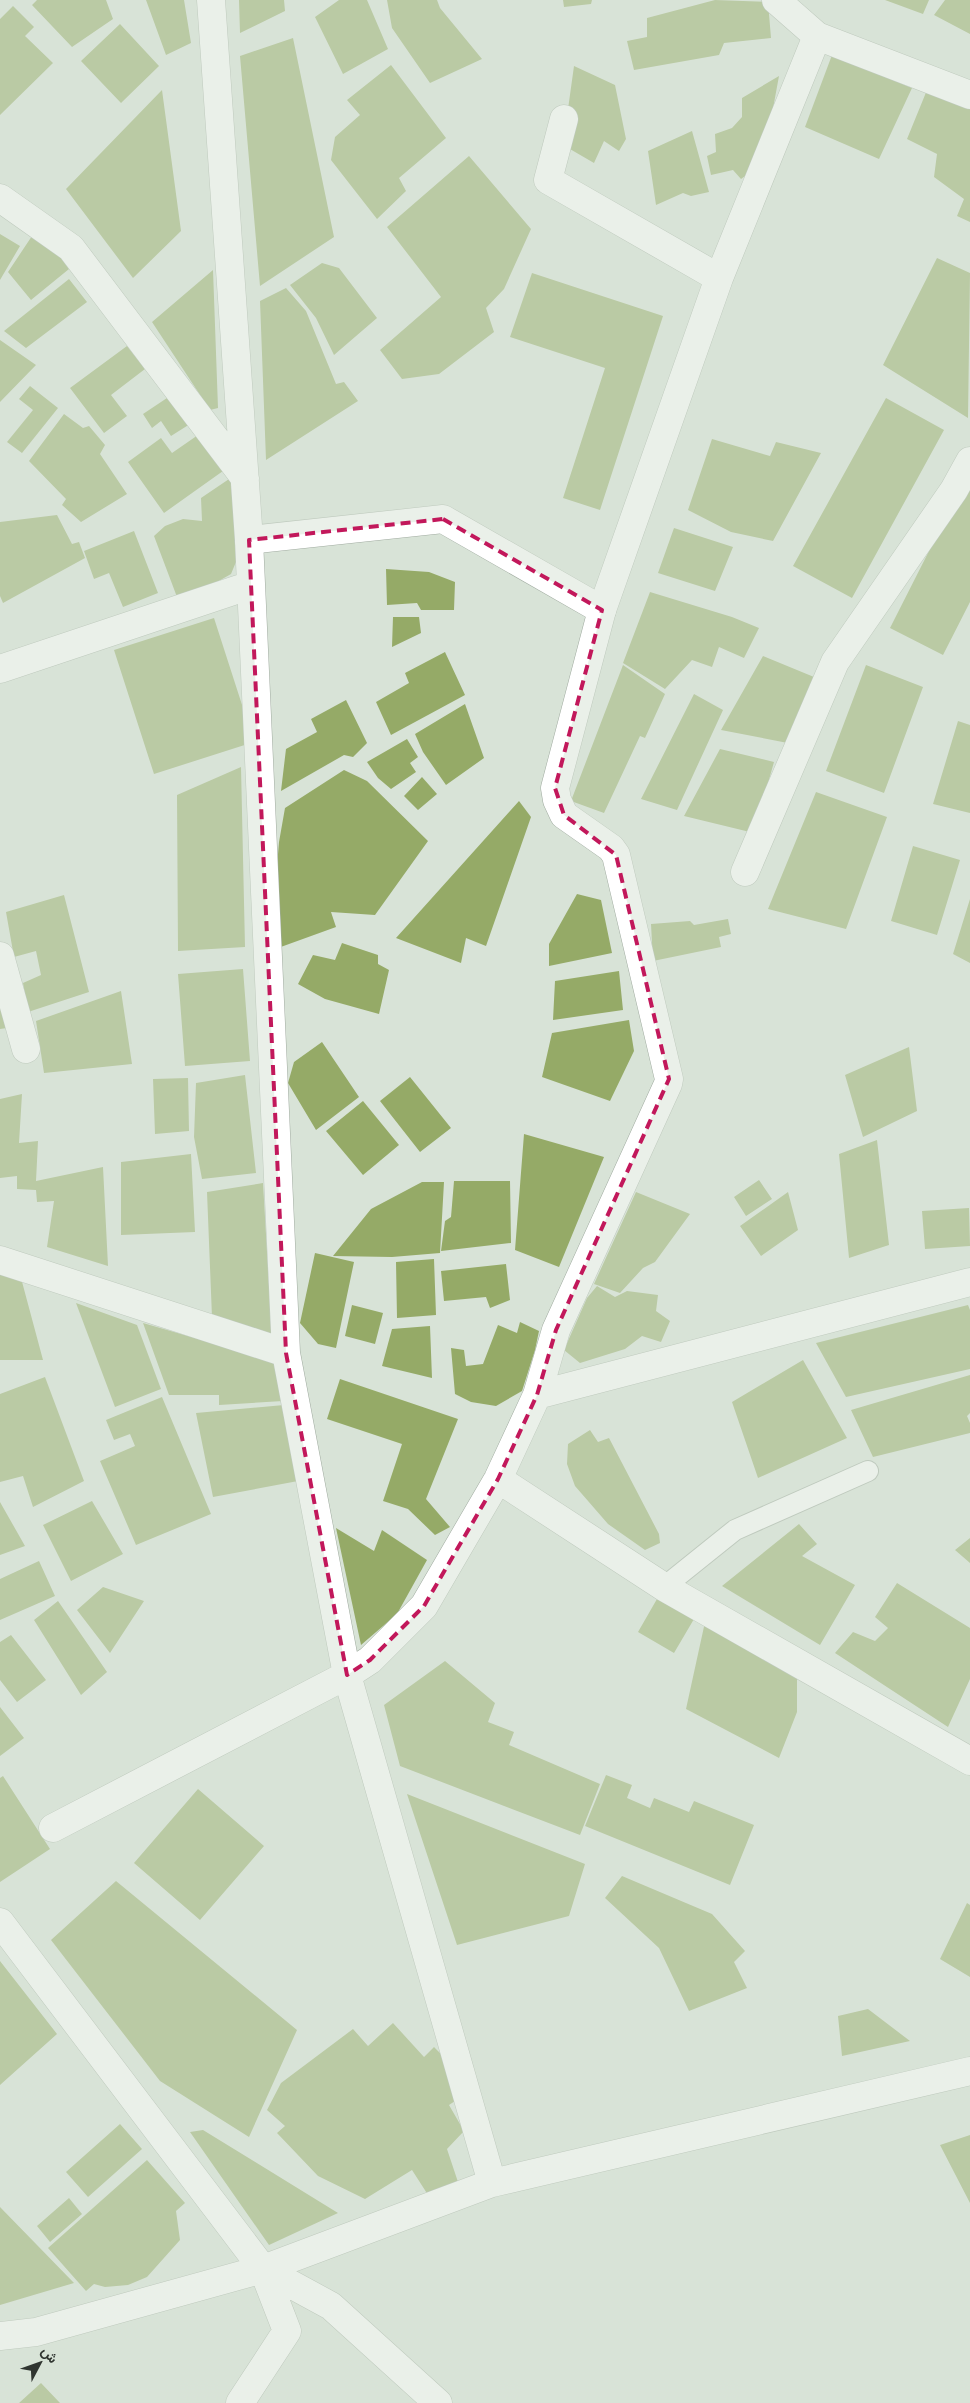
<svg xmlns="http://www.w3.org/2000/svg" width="970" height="2403" font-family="'PT Sans',Vazirmatn,sans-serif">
	<rect width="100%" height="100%" fill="#d8e3d7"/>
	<path fill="#95aa67" d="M 37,0 L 106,0 L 113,19 L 72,47 L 32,5 Z
		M 146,0 L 184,0 L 191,43 L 166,55 Z
		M 239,0 L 284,0 L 285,11 L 240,33 Z
		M 339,0 L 367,0 L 388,49 L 343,74 L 315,17 Z
		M 387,0 L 437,0 L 440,8 L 482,59 L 430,83 L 392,28 Z
		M 563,0 L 592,0 L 591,4 L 564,7 Z
		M 715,0 L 768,2 L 771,38 L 724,43 L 719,55 L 634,70 L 627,41 L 647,37 L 647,18 Z
		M 885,0 L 929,0 L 923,14 Z
		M 945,0 L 970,0 L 970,34 L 934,15 Z
		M 13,6 L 34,27 L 25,36 L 53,63 L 0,115 L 0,19 Z
		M 120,24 L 159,66 L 121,103 L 81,61 Z
		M 293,38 L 334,237 L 260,286 L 240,56 Z
		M 832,55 L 912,88 L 879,159 L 805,127 Z
		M 391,65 L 446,138 L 399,178 L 406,191 L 377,219 L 331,160 L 335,137 L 360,115 L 347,100 Z
		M 574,66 L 615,85 L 626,139 L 619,151 L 604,141 L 594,163 L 563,145 Z
		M 779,76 L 767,141 L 755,169 L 741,179 L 733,170 L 711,175 L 707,156 L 716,152 L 715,134 L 732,128 L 742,117 L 742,98 Z
		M 162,90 L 181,231 L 133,278 L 66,189 Z
		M 927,90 L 970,108 L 970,222 L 957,216 L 964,199 L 934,177 L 937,154 L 907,139 Z
		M 692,131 L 709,192 L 691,196 L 683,193 L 656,205 L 648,151 Z
		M 469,156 L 531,229 L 504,289 L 486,308 L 494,332 L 439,374 L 402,379 L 380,350 L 441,297 L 387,227 Z
		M 38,227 L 69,269 L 31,300 L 8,272 Z
		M 0,234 L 20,246 L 0,280 Z
		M 937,258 L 970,273 L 968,418 L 883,365 Z
		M 322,263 L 339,268 L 377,318 L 334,355 L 316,318 L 290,285 Z
		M 213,270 L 218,408 L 210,410 L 152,322 Z
		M 532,273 L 663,316 L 600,510 L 563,498 L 605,368 L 510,337 Z
		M 69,279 L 87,302 L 26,348 L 4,331 Z
		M 286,288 L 306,311 L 336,384 L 344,382 L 358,401 L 266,460 L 260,301 Z
		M 0,340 L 36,365 L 0,402 Z
		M 127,346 L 145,369 L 111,395 L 127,416 L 104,433 L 70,388 Z
		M 30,386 L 58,408 L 22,453 L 7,442 L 33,410 L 19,399 Z
		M 170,396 L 190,424 L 171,436 L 161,421 L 152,428 L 143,414 Z
		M 886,398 L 944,430 L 852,598 L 793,566 Z
		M 64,414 L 83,428 L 89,426 L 105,445 L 100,454 L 127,494 L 81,522 L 62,505 L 66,499 L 29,461 Z
		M 198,435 L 223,471 L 164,513 L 128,462 L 161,438 L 172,453 Z
		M 712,439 L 770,456 L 776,442 L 821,453 L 773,541 L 731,532 L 688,510 Z
		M 232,477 L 238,557 L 231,574 L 217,582 L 177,597 L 154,536 L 165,526 L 183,519 L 202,521 L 201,498 Z
		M 964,482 L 970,485 L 970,602 L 943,655 L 890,628 Z
		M 57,515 L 72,544 L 79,542 L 85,558 L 3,603 L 0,596 L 0,522 Z
		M 674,528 L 733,547 L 715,591 L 658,573 Z
		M 134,531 L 158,593 L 123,607 L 109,573 L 94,579 L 84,551 Z
		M 386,569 L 429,572 L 455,582 L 454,610 L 421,610 L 417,603 L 387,605 Z
		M 650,592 L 732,617 L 759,628 L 744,658 L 719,647 L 712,667 L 692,660 L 665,689 L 623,663 Z
		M 393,617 L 419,617 L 421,633 L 392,647 Z
		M 214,618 L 254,742 L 154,774 L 114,650 Z
		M 445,652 L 465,695 L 391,735 L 376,702 L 409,683 L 405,673 Z
		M 763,656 L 814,677 L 793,744 L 721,730 Z
		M 623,665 L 665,694 L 645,738 L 640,736 L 604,813 L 571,801 Z
		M 866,665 L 923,687 L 884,793 L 826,771 Z
		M 694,694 L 723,710 L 677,810 L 641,799 Z
		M 346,700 L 367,743 L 353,757 L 344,755 L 281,791 L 286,749 L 317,732 L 311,719 Z
		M 465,704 L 484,758 L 446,785 L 423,752 L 415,734 Z
		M 958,721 L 970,725 L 970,813 L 933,804 Z
		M 407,739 L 418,757 L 410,763 L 416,772 L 391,789 L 378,778 L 367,762 Z
		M 720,749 L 774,762 L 754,833 L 684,816 Z
		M 241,767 L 245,947 L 178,951 L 177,795 Z
		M 344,770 L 367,781 L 428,841 L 375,915 L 331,912 L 336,927 L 278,948 L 276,878 L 279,842 L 285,808 Z
		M 422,777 L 437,794 L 418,810 L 404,796 Z
		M 816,792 L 887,817 L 846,929 L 768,909 Z
		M 519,801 L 531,817 L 486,946 L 466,938 L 461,963 L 396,938 Z
		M 913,846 L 960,860 L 937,935 L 891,921 Z
		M 577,894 L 601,900 L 612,953 L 549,966 L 549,944 Z
		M 64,895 L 89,992 L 28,1012 L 23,983 L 41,975 L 36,951 L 14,957 L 6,912 Z
		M 970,899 L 970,963 L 953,954 Z
		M 728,919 L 731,934 L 719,937 L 721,947 L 653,961 L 651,924 L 690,921 L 694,925 Z
		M 342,943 L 378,955 L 378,964 L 389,970 L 379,1014 L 325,999 L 298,984 L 313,955 L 335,960 Z
		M 243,969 L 250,1061 L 185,1066 L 178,974 Z
		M 619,971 L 623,1010 L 553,1020 L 555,981 Z
		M 121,991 L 132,1064 L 44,1073 L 36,1021 Z
		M 0,1008 L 7,1028 L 0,1029 Z
		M 629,1020 L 634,1051 L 610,1101 L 542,1077 L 552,1033 Z
		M 322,1042 L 359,1097 L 316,1130 L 288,1083 L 294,1062 Z
		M 909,1047 L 917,1111 L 863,1137 L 845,1075 Z
		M 245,1075 L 256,1173 L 202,1179 L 194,1137 L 196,1083 Z
		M 410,1077 L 451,1128 L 420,1152 L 380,1101 Z
		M 188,1078 L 189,1131 L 155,1134 L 153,1079 Z
		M 22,1094 L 19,1143 L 38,1141 L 36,1181 L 103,1167 L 108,1266 L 47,1247 L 54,1201 L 37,1202 L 36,1190 L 17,1189 L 17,1176 L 0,1178 L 0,1099 Z
		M 363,1101 L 399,1145 L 363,1175 L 326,1131 Z
		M 524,1134 L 604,1157 L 559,1267 L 515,1250 Z
		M 877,1140 L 889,1245 L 849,1258 L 839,1154 Z
		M 191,1154 L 195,1232 L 121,1235 L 121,1162 Z
		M 759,1180 L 772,1199 L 746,1216 L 734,1197 Z
		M 454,1181 L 510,1181 L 511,1243 L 441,1251 L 445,1221 L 451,1217 Z
		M 422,1182 L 444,1182 L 440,1253 L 392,1257 L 333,1256 L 371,1209 Z
		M 263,1183 L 272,1337 L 212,1317 L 207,1192 Z
		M 636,1192 L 690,1214 L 655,1262 L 643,1268 L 620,1293 L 594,1284 Z
		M 788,1192 L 798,1230 L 761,1256 L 740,1226 Z
		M 969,1208 L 970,1246 L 925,1249 L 922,1211 Z
		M 315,1253 L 354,1262 L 336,1348 L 318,1344 L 300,1323 Z
		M 434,1259 L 436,1315 L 397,1318 L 396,1262 Z
		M 506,1264 L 510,1300 L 490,1308 L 486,1297 L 444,1301 L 441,1271 Z
		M 0,1271 L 21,1278 L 43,1360 L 0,1360 Z
		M 597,1286 L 615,1297 L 627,1291 L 658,1295 L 656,1311 L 670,1321 L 661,1342 L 642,1336 L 625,1349 L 580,1363 L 564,1350 L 587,1298 Z
		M 76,1303 L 137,1325 L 161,1389 L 115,1407 Z
		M 352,1305 L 383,1313 L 375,1344 L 345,1336 Z
		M 968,1305 L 970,1310 L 970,1369 L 846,1397 L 816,1343 Z
		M 520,1322 L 539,1331 L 535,1350 L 522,1391 L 496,1406 L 471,1402 L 455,1394 L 451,1348 L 464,1350 L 466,1366 L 483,1364 L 498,1325 L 517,1333 Z
		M 143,1323 L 274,1361 L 283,1401 L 219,1405 L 219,1395 L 169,1395 Z
		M 430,1326 L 432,1378 L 382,1366 L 392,1329 Z
		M 803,1360 L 847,1438 L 758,1478 L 732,1402 Z
		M 970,1375 L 970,1413 L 967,1416 L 970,1423 L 970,1433 L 873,1457 L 851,1410 Z
		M 45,1377 L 84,1481 L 33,1507 L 23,1476 L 0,1482 L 0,1394 Z
		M 340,1379 L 458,1419 L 426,1499 L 450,1527 L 435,1535 L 408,1509 L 383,1501 L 402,1444 L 327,1419 Z
		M 162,1397 L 211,1514 L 136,1545 L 100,1461 L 135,1446 L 130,1434 L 114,1440 L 106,1420 Z
		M 284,1405 L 298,1481 L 213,1497 L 196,1413 Z
		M 590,1430 L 598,1442 L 609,1438 L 659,1534 L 660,1543 L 645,1550 L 608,1524 L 575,1486 L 567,1464 L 568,1444 Z
		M 92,1501 L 123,1554 L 71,1581 L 43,1525 Z
		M 0,1502 L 25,1546 L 0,1555 Z
		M 799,1524 L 817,1544 L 802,1556 L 855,1585 L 820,1645 L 722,1586 Z
		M 336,1528 L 374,1551 L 382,1530 L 427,1560 L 397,1614 L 361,1645 Z
		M 970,1538 L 970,1563 L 955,1550 Z
		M 39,1561 L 55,1596 L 0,1620 L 0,1579 Z
		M 897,1583 L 970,1628 L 970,1679 L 948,1727 L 835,1653 L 853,1632 L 875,1641 L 888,1628 L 875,1617 Z
		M 103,1587 L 144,1601 L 110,1653 L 77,1610 Z
		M 657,1599 L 694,1619 L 674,1653 L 638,1632 Z
		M 58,1601 L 107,1672 L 81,1695 L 34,1620 Z
		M 705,1622 L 797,1673 L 797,1712 L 779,1758 L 686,1709 Z
		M 11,1635 L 46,1680 L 17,1702 L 0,1680 L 0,1642 Z
		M 445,1661 L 495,1703 L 488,1722 L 514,1732 L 509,1745 L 600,1784 L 580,1835 L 400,1766 L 384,1705 Z
		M 0,1707 L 24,1738 L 0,1756 Z
		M 606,1775 L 632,1785 L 627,1798 L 650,1808 L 654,1798 L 689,1812 L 694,1801 L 754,1825 L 730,1885 L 585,1826 Z
		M 3,1776 L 50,1849 L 0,1882 L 0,1778 Z
		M 198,1789 L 264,1846 L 200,1920 L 134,1863 Z
		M 407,1794 L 585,1864 L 569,1916 L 457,1945 Z
		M 622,1876 L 712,1914 L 745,1951 L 734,1962 L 747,1988 L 689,2011 L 659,1948 L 605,1898 Z
		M 116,1881 L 297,2030 L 249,2137 L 160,2081 L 51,1940 Z
		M 967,1903 L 970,1905 L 970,1977 L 940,1959 Z
		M 0,1961 L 57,2034 L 0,2085 Z
		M 868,2009 L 910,2041 L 842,2056 L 838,2016 Z
		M 393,2023 L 424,2057 L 434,2047 L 444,2057 L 464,2095 L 449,2105 L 464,2131 L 447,2149 L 458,2182 L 430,2198 L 412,2170 L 365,2199 L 318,2176 L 277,2133 L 285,2126 L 267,2110 L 281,2083 L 353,2029 L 368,2046 Z
		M 120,2124 L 142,2149 L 88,2197 L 66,2172 Z
		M 203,2130 L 338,2213 L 269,2245 L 190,2132 Z
		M 970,2135 L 970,2203 L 940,2145 Z
		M 147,2160 L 185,2203 L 176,2211 L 180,2240 L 147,2277 L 128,2285 L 105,2287 L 94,2284 L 86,2291 L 48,2248 Z
		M 69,2198 L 82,2214 L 50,2242 L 37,2226 Z
		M 0,2207 L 74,2283 L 0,2305 Z
		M 41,2383 L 60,2403 L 19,2403 Z"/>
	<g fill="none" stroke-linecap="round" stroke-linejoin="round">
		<defs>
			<path id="service" d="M 664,1587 L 735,1530 L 868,1471"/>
			<path id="minor" d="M 211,0 L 249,540 L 286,1353 L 347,1675 L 492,2183
				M 776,0 L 817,36 L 970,95
				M 564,119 L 548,180 L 719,278
				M 0,198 L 71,248 L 245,478
				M 0,669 L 251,585
				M 745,872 L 835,662 L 954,490 L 970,461
				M 0,956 L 26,1049
				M 0,1260 L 286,1353
				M 537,1395 L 970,1282
				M 498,1479 L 664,1587 L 970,1761
				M 53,1828 L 347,1675 L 370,1660 L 424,1606 L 498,1479 L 537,1395 L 556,1330 L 668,1084 L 669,1079 L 616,855 L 611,848 L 564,815 L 557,800 L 555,788 L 602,610 L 719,278 L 817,36
				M 0,1922 L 263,2269 L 287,2331 L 240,2403
				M 263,2269 L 331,2306 L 438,2403
				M 0,2336 L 36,2332 L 263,2269 L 492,2183 L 970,2071"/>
			<path id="tertiary" d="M 249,540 L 443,519 L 602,610"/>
		</defs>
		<use href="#service" stroke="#a0aba0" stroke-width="22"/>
		<use href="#minor" stroke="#a0aba0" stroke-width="29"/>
		<use href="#tertiary" stroke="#a0aba0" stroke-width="29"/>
		<use href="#service" stroke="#fff" stroke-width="20"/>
		<use href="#minor" stroke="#fff" stroke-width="28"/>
		<use href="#tertiary" stroke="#fff" stroke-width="28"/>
	</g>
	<path d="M0 0H970V2403H0ZM 443,519 L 602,610 L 555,788 L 564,815 L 616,855 L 669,1079 L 556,1330 L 537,1395 L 498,1479 L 424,1606 L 370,1660 L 347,1675 L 286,1353 L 249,540 Z" fill="#d8e3d7" fill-opacity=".55" fill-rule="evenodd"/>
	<path fill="none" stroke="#c2185b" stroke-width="4" stroke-dasharray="10 6" stroke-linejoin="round" d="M 443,519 L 602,610 L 555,788 L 564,815 L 616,855 L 669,1079 L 556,1330 L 537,1395 L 498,1479 L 424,1606 L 370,1660 L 347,1675 L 286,1353 L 249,540 Z"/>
	<g transform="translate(40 2363) rotate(49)" stroke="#d8e3d7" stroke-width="4" paint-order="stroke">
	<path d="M0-4L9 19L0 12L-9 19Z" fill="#303530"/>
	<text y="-8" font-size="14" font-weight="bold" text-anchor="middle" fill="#303530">ش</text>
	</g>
</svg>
